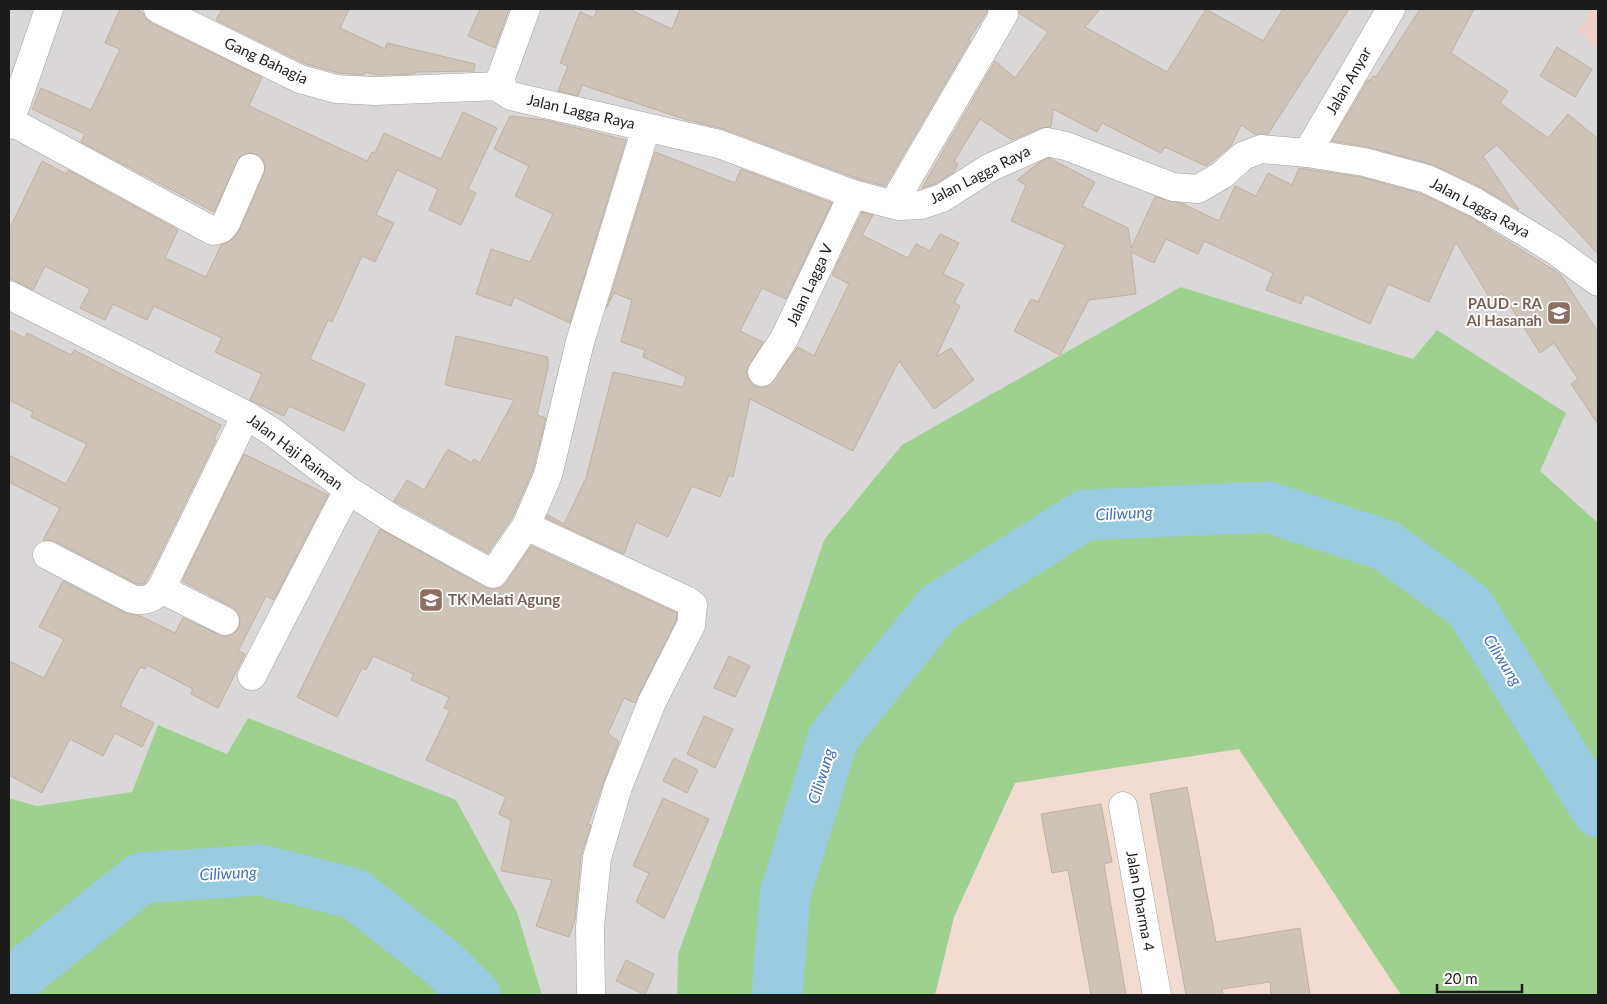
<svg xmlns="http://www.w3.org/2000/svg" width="1607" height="1004" font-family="Lato,sans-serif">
	<rect width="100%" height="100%" fill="#eeeadf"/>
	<path fill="#d9d7d7" d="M 9,9 L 1591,9 L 1579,31 L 1598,49 L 1598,523 L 1539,471 L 1438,330 L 1413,359 L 1181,287 L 824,540 L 760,730 L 678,954 L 677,995 L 542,995 L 517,912 L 248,718 L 227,754 L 158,725 L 133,792 L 37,806 L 9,798 Z"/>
	<path fill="#f1cfcb" d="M 1591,9 L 1598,9 L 1598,49 L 1579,31 Z"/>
	<path fill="#f2dbd0" d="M 1063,610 L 1553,995 L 847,995 Z"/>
	<path fill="#9ed18f" d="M 1181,287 L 1413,359 L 1437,330 L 1566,413 L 1540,471 L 1598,523 L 1598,995 L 1401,995 L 1239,749 L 1015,783 L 954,917 L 935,995 L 677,995 L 678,954 L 760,730 L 824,540 L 902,445 Z
		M 248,718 L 456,800 L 517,912 L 542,995 L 9,995 L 9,798 L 37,806 L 132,792 L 158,725 L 227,754 Z"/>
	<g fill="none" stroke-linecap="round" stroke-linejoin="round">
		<path stroke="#9acbe0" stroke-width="51" d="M 9,984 L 141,878 L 260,870 L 355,894 L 444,964 L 475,995
			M 777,995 L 785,895 L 833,738 L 939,607 L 1085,515 L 1268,507 L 1385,545 L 1469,606 L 1598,812"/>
	</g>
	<path fill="#cdc3b8" stroke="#c0b0a0" d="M 120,9 L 135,9 L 143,13 L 151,23 L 262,77 L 249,106 L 367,161 L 372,152 L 375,153 L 384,133 L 441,159 L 463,112 L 497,128 L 468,189 L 476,193 L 461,225 L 429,210 L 438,189 L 397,170 L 376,215 L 394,223 L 375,262 L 362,256 L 332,322 L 328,320 L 310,359 L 365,384 L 344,431 L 289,406 L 284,416 L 250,400 L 262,374 L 215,352 L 222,338 L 154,306 L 147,320 L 113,304 L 105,320 L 80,308 L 90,289 L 45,266 L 33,290 L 9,278 L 9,230 L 42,161 L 66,174 L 68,170 L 178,230 L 165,258 L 206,277 L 221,245 L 233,239 L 240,229 L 264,174 L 265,166 L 263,159 L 257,154 L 248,153 L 240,156 L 214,212 L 81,142 L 85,134 L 32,109 L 41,88 L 91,110 L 120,49 L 105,43 Z
		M 222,9 L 349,9 L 340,28 L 385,49 L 387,43 L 475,64 L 474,71 L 415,72 L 415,74 L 378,75 L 365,72 L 364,75 L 339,73 L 306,64 L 216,20 Z
		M 480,9 L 509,9 L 495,48 L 468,36 Z
		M 597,9 L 629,9 L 672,29 L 680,9 L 987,9 L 987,12 L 969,39 L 970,41 L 885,186 L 858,179 L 724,129 L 687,120 L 582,85 L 578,96 L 558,91 L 568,66 L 560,63 L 580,12 L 594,18 Z
		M 1019,9 L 1100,9 L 1085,27 L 1167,72 L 1206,9 L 1263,41 L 1283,9 L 1349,9 L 1268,134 L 1255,134 L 1241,125 L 1231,146 L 1206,166 L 1165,147 L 1161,153 L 1102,123 L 1097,132 L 1053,109 L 1051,127 L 1041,128 L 1012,140 L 980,119 L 954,161 L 958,164 L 954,172 L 935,184 L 922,188 L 995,61 L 1015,78 L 1048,32 L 1019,13 Z
		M 1420,9 L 1474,9 L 1451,53 L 1508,91 L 1500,103 L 1548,138 L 1568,114 L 1598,139 L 1598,254 L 1497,145 L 1483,156 L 1519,210 L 1482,188 L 1431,164 L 1368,147 L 1332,141 L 1368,80 L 1370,81 L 1373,76 L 1376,77 Z
		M 1557,47 L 1592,69 L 1575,97 L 1540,76 Z
		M 510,116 L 545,120 L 626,140 L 570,323 L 514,297 L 511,306 L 476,294 L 491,249 L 530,262 L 553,214 L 515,196 L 529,166 L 494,149 Z
		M 655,152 L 735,183 L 741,169 L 832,203 L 786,299 L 762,288 L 740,331 L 763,342 L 746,371 L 748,378 L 753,385 L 761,388 L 769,386 L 798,347 L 814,356 L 849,284 L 832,275 L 862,212 L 873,215 L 862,235 L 908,258 L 916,244 L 930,251 L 940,234 L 959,243 L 943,274 L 964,284 L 954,303 L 960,306 L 936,357 L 951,348 L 974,380 L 934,409 L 899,361 L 853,451 L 750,399 L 733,477 L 729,475 L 720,497 L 692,486 L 668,537 L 636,522 L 624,554 L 546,518 L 548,515 L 564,524 L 586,478 L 613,372 L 683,387 L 686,377 L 643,357 L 645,350 L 621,342 L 632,300 L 614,293 L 607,307 Z
		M 1049,158 L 1095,182 L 1082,206 L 1128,228 L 1131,248 L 1155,197 L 1181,203 L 1219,221 L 1235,186 L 1256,196 L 1268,173 L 1292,185 L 1299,168 L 1361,177 L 1422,194 L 1468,216 L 1560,274 L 1598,332 L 1598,424 L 1571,384 L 1578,379 L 1554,343 L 1540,353 L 1502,293 L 1491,300 L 1456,242 L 1429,302 L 1388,284 L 1370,324 L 1305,294 L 1301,304 L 1266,290 L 1273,273 L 1204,241 L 1198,254 L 1166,239 L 1154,263 L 1131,252 L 1136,294 L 1089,300 L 1060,355 L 1014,331 L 1031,299 L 1038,302 L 1065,245 L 1011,221 L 1026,185 L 1017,180 L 1040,162 Z
		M 9,330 L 25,338 L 27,333 L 71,355 L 74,350 L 221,425 L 214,439 L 216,440 L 154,567 L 144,584 L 137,584 L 54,541 L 43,540 L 60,508 L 9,482 L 9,455 L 66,484 L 87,444 L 31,417 L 33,412 L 9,400 Z
		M 456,336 L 548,357 L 548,367 L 537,415 L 546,418 L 533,470 L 512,518 L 488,553 L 394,501 L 407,480 L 424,490 L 448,449 L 472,463 L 474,459 L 480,463 L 514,400 L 445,385 Z
		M 244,454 L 328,495 L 274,600 L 266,596 L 238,651 L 245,654 L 218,708 L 191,694 L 193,689 L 147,665 L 145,669 L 140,667 L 120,706 L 154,723 L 142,747 L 115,733 L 103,756 L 70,739 L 42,793 L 9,775 L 9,661 L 44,678 L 64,639 L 39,627 L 63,581 L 125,613 L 140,616 L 175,633 L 183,618 L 225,637 L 233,634 L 239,628 L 240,620 L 238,613 L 232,607 L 182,581 Z
		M 380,529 L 486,588 L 500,588 L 506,583 L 531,546 L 677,613 L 676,621 L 635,703 L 624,698 L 608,733 L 619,742 L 588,824 L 591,825 L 581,856 L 575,919 L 569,937 L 536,926 L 552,880 L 501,871 L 511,820 L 499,814 L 506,797 L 426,760 L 450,710 L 444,708 L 449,697 L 411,680 L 414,674 L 373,656 L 366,670 L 362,668 L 337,717 L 297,697 Z
		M 729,656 L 750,666 L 735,697 L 714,688 Z
		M 704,716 L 733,729 L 715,768 L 687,754 Z
		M 674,758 L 698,770 L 687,793 L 663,781 Z
		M 1187,787 L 1216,942 L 1300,928 L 1310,995 L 1271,995 L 1270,982 L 1222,989 L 1223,995 L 1186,995 L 1150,794 Z
		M 663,798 L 709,819 L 664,919 L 636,902 L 649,873 L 633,866 Z
		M 1101,804 L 1112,862 L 1104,864 L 1126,995 L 1091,995 L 1068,870 L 1052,873 L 1041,814 Z
		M 626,960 L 654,974 L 645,995 L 616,981 Z"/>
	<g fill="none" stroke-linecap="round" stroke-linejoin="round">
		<defs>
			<path id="minor" d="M 158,9 L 300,79 L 336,89 L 375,91 L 500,86
				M 526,9 L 501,77 L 503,91 L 511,96 L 719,144 L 853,194 L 898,206 L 921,205 L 942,198 L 989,168 L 1047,142 L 1066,146 L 1173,187 L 1198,189 L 1222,175 L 1243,156 L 1261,149 L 1307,153 L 1364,162 L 1427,179 L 1475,202 L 1553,249 L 1598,282
				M 10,121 L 213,231 L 221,229 L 226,223 L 250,168
				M 9,125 L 49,9
				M 1307,153 L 1391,9
				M 893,204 L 1004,14 L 1002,9
				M 9,295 L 246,415 L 274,433 L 348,490 L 393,519 L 493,574 L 526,526 L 548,475 L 580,342 L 646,128
				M 762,372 L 784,339 L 853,194
				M 526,526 L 686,600 L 693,605 L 691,625 L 652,702 L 618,787 L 597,858 L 590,927 L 591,995
				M 47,555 L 132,599 C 144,602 153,599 161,589 L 246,415
				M 161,589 L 225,621
				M 252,676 L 348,490
				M 1123,806 L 1157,995"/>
		</defs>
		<use href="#minor" stroke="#a2a2a2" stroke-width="29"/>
		<use href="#minor" stroke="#fff" stroke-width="28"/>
	</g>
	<defs>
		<symbol id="school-square" viewBox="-11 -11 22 22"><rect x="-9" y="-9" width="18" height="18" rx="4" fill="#8d6e63" stroke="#fff"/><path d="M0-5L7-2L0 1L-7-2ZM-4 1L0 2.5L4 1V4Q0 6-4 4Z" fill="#fff"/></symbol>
	</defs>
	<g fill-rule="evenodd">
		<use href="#school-square" x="1545" y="299" width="28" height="28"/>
		<use href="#school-square" x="417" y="586" width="28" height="28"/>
	</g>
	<g text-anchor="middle" stroke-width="4" stroke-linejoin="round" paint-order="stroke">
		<g font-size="15" fill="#1b1b1b" stroke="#fff">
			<text transform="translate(266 61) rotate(25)" y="5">Gang Bahagia</text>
			<text transform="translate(1349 81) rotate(-60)" y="5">Jalan Anyar</text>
			<text transform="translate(581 112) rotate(13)" y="5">Jalan Lagga Raya</text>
			<text transform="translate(980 175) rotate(-27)" y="5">Jalan Lagga Raya</text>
			<text transform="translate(1480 208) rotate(28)" y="5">Jalan Lagga Raya</text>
			<text transform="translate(810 285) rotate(-65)" y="5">Jalan Lagga V</text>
			<text transform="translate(295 452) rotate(37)" y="5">Jalan Haji Raiman</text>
			<text transform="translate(1140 901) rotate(80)" y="5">Jalan Dharma 4</text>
		</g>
		<g font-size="15" font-weight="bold" fill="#785e54" stroke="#fff" text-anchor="end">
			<text x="1542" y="309">PAUD - RA<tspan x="1542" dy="17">Al Hasanah</tspan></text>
			<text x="448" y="605" text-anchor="start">TK Melati Agung</text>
		</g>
		<g font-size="16" font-style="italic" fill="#4071b1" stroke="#fff">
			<text transform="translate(1124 513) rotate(-3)" y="6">Ciliwung</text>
			<text transform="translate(1503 660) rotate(58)" y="6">Ciliwung</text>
			<text transform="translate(821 776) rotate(-73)" y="6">Ciliwung</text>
			<text transform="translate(228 873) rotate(-3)" y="6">Ciliwung</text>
		</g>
	</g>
	<rect width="1607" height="1004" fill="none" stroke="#1b1b1b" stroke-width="20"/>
	<path d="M1437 984v8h85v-8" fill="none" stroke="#1b1b1b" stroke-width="2.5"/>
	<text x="1444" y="984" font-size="15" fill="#1b1b1b" stroke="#ffffff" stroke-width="4" paint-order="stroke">20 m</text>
</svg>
